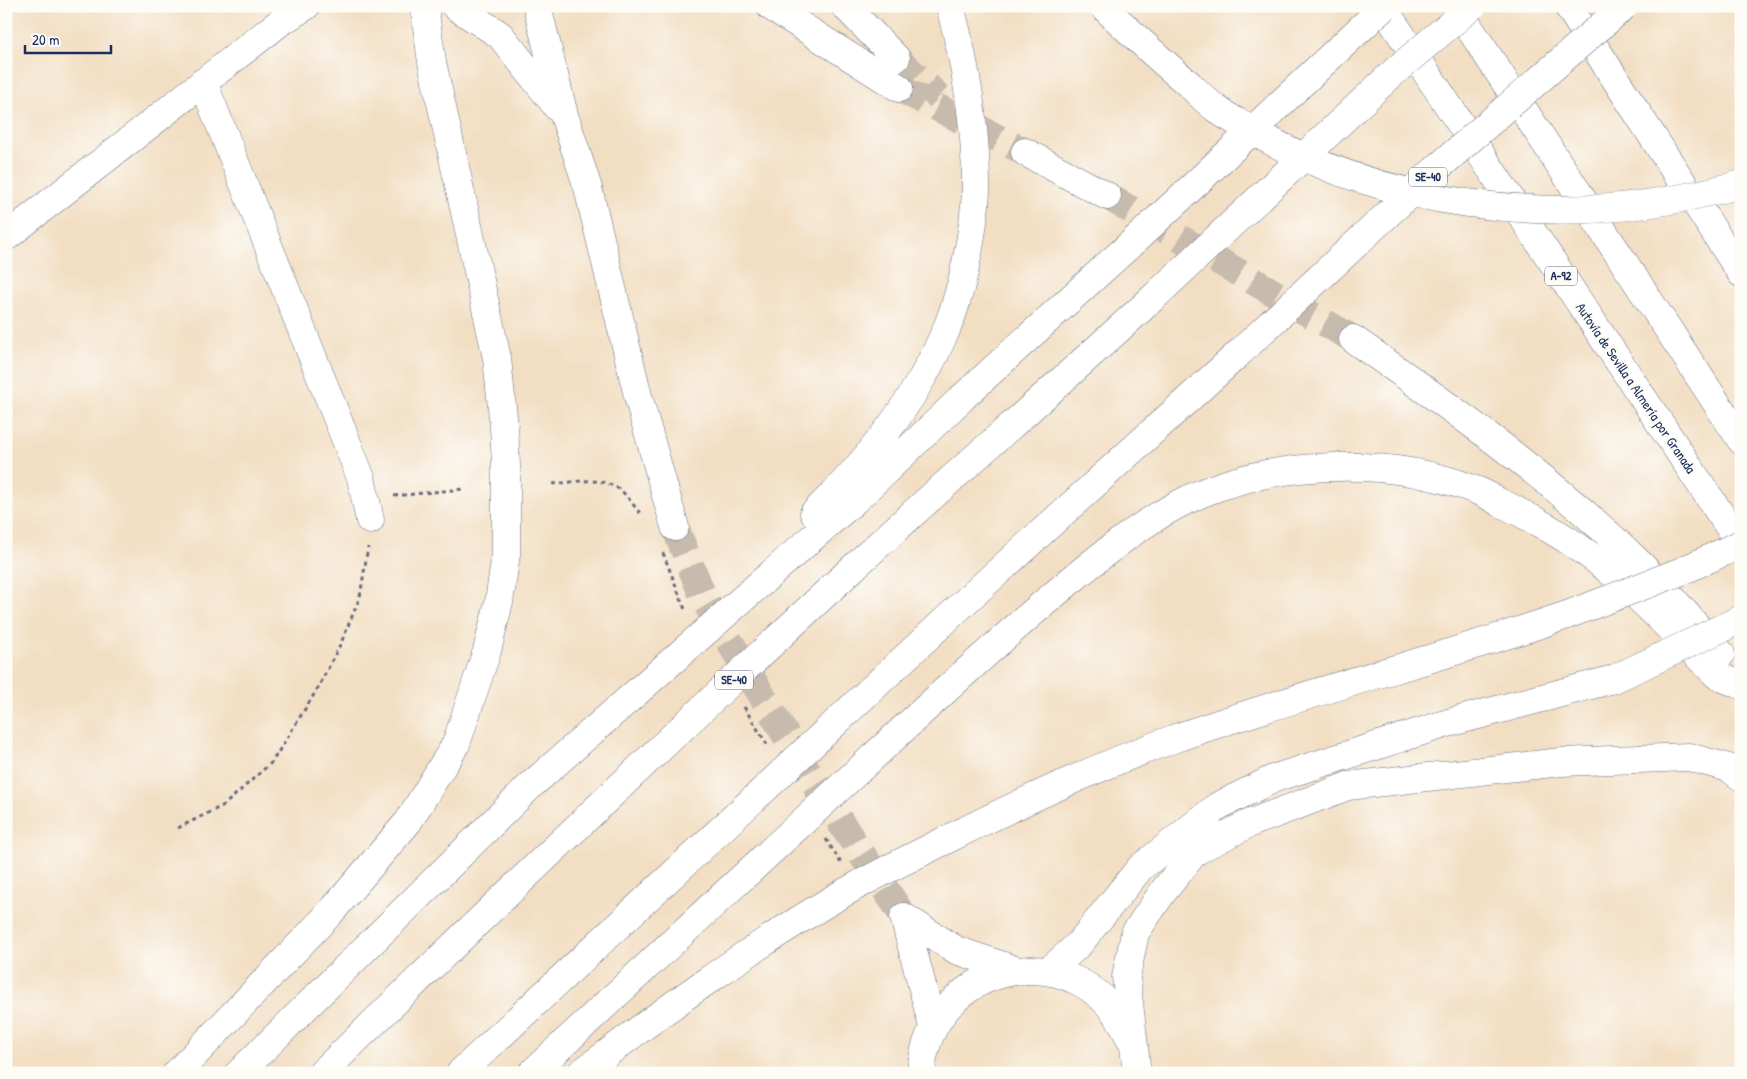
<svg xmlns="http://www.w3.org/2000/svg" width="1747" height="1079" font-family="'Patrick Hand',sans-serif">
	<rect width="100%" height="100%" fill="#fdfcf7"/>
	<filter id="ink" filterUnits="userSpaceOnUse"><feTurbulence type="fractalNoise" baseFrequency=".02" numOctaves="2"/><feDisplacementMap in="SourceGraphic" scale="10" xChannelSelector="R" yChannelSelector="G"/><feConvolveMatrix kernelMatrix="1 2 1 2 8 2 1 2 1" color-interpolation-filters="sRGB"/></filter>
	<filter id="wash" filterUnits="userSpaceOnUse"><feTurbulence type="fractalNoise" baseFrequency=".0096" numOctaves="4" result="noise"/><feDisplacementMap in="SourceGraphic" scale="20" xChannelSelector="R" yChannelSelector="G"/><feGaussianBlur stdDeviation="1.12" result="paint"/><feColorMatrix in="noise" values="0 0 0 0 0 0 0 0 0 0 0 0 0 0 0 0 0 1.4 0 .05"/><feComposite in="paint" operator="in"/></filter>
	<g filter="url(#wash)">
		<rect width="100%" height="100%" fill="#f2dec2"/>
	</g>
	<g filter="url(#ink)">
		<g fill="none" stroke-linecap="round" stroke-linejoin="round">
			<path stroke="#c7bbae" stroke-width="28" stroke-dasharray="28 14" stroke-linecap="butt" d="M 675,527 L 704,599 L 818,789 L 904,917"/>
			<path stroke="#c7bbae" stroke-width="28" stroke-dasharray="28 14" stroke-linecap="butt" d="M 896,58 L 939,97
				M 899,88 L 1025,152
				M 1107,196 L 1353,339"/>
			<defs>
				<path id="minor" d="M 455,6 L 500,35 L 558,108
					M 537,6 L 564,115 L 588,188 L 638,396 L 675,527
					M 203,82 L 361,478 L 370,520
					M 6,237 L 279,23 L 306,6
					M 1194,852 L 1248,824 L 1348,786 L 1561,762 L 1689,757 L 1729,768 L 1741,777
					M 904,917 L 956,950 L 1015,970
					M 904,917 L 933,1027
					M 1049,971 L 1079,944 L 1140,868 L 1218,806 L 1275,778 L 1448,723 L 1614,679
					M 921,1073 C 930,957 1085,930 1130,1039
					M 1137,1073 L 1126,977 L 1135,933 L 1162,893 L 1205,839"/>
				<path id="highway" d="M 770,6 L 899,88
					M 845,6 L 896,58
					M 1382,6 L 1741,545
					M 1455,6 L 1741,440
					M 1568,6 L 1741,273
					M 1025,152 L 1107,196
					M 1353,339 C 1452,408 1550,477 1637,561 C 1667,590 1693,623 1721,654
					M 814,513 C 868,461 917,399 946,330 C 958,302 965,271 970,242 C 973,224 976,204 976,186 C 976,125 966,65 950,6
					M 177,1073 L 331,912 L 408,822 L 456,744 L 487,651 L 499,602 L 506,554 L 506,465 L 504,427 L 497,358 L 432,62 L 424,6
					M 239,1073 L 530,786 L 854,501 L 963,397 L 1112,261
					M 322,1073 C 497,902 674,734 853,568 C 953,476 1055,388 1155,296
					M 460,1073 L 967,600 L 1238,354
					M 532,1073 C 659,955 785,837 913,720 C 962,675 1011,630 1063,587 C 1099,557 1136,527 1177,505 C 1261,460 1384,455 1473,489 C 1482,492 1491,497 1499,502 C 1539,521 1578,544 1612,573 C 1649,606 1683,642 1718,676 L 1741,685
					M 581,1073 C 662,1012 743,953 830,901 C 866,879 904,861 942,842 C 1017,804 1094,768 1173,739 C 1303,693 1437,660 1567,615"/>
			</defs>
			<use href="#minor" stroke="#666c81" stroke-width="29"/>
			<use href="#highway" stroke="#666c81" stroke-width="29"/>
			<path stroke="#666c81" stroke-width="3" stroke-dasharray="4 4" stroke-linecap="butt" d="M 553,484 C 574,482 600,476 619,489 C 627,495 633,505 640,513
				M 394,496 L 463,489
				M 663,553 L 686,612
				M 744,707 L 768,746
				M 178,828 L 224,805 L 272,762 L 318,688 L 341,643 L 360,597 L 368,547
				M 826,839 L 841,863"/>
			<use href="#minor" stroke="#fff" stroke-width="28"/>
			<use href="#highway" stroke="#fff" stroke-width="28"/>
			<defs>
				<path id="minor-bridge" d="M 1614,679 L 1741,619"/>
				<path id="highway-bridge" d="M 1103,6 C 1131,33 1160,60 1190,85 C 1199,94 1208,103 1218,110 C 1227,117 1238,122 1248,128 C 1377,206 1554,228 1700,194 C 1714,191 1728,188 1741,184
					M 1112,261 C 1204,178 1293,90 1385,6
					M 1155,296 L 1394,72 L 1472,6
					M 1238,354 L 1435,170 L 1624,6
					M 1567,615 L 1682,571 L 1741,544"/>
			</defs>
			<use href="#minor-bridge" stroke="#666c81" stroke-width="29" stroke-linecap="butt"/>
			<use href="#highway-bridge" stroke="#666c81" stroke-width="29" stroke-linecap="butt"/>
			<use href="#minor-bridge" stroke="#fff" stroke-width="28"/>
			<use href="#highway-bridge" stroke="#fff" stroke-width="28"/>
		</g>
	</g>
	<g text-anchor="middle" stroke-width="5" stroke-linejoin="round" paint-order="stroke">
		<g fill="#fdfcf7" stroke="#5f6c8c" stroke-width="1">
			<rect x="1409" y="167.5" width="38" height="19" rx="4"/>
			<rect x="1545" y="266.5" width="32" height="19" rx="4"/>
			<rect x="715" y="670.5" width="38" height="19" rx="4"/>
		</g>
		<g font-size="12" font-weight="bold" fill="#1b2f5e">
			<text x="1428" y="181">SE-40</text>
			<text x="1561" y="280">A-92</text>
			<text x="734" y="684">SE-40</text>
		</g>
		<g font-size="14" fill="#1b2f5e" stroke="#fdfcf7">
			<text transform="translate(1636 388) rotate(56)" y="5">Autovía de Sevilla a Almería por Granada</text>
		</g>
	</g>
	<rect width="1747" height="1079" fill="none" stroke="#fdfcf7" stroke-width="25"/>
	<path d="M25 45v8h86v-8" fill="none" stroke="#1b2f5e" stroke-width="2.5"/>
	<text x="32" y="45" font-size="15" fill="#1b2f5e" stroke="#fdfcf7" stroke-width="4" paint-order="stroke">20 m</text>
</svg>
